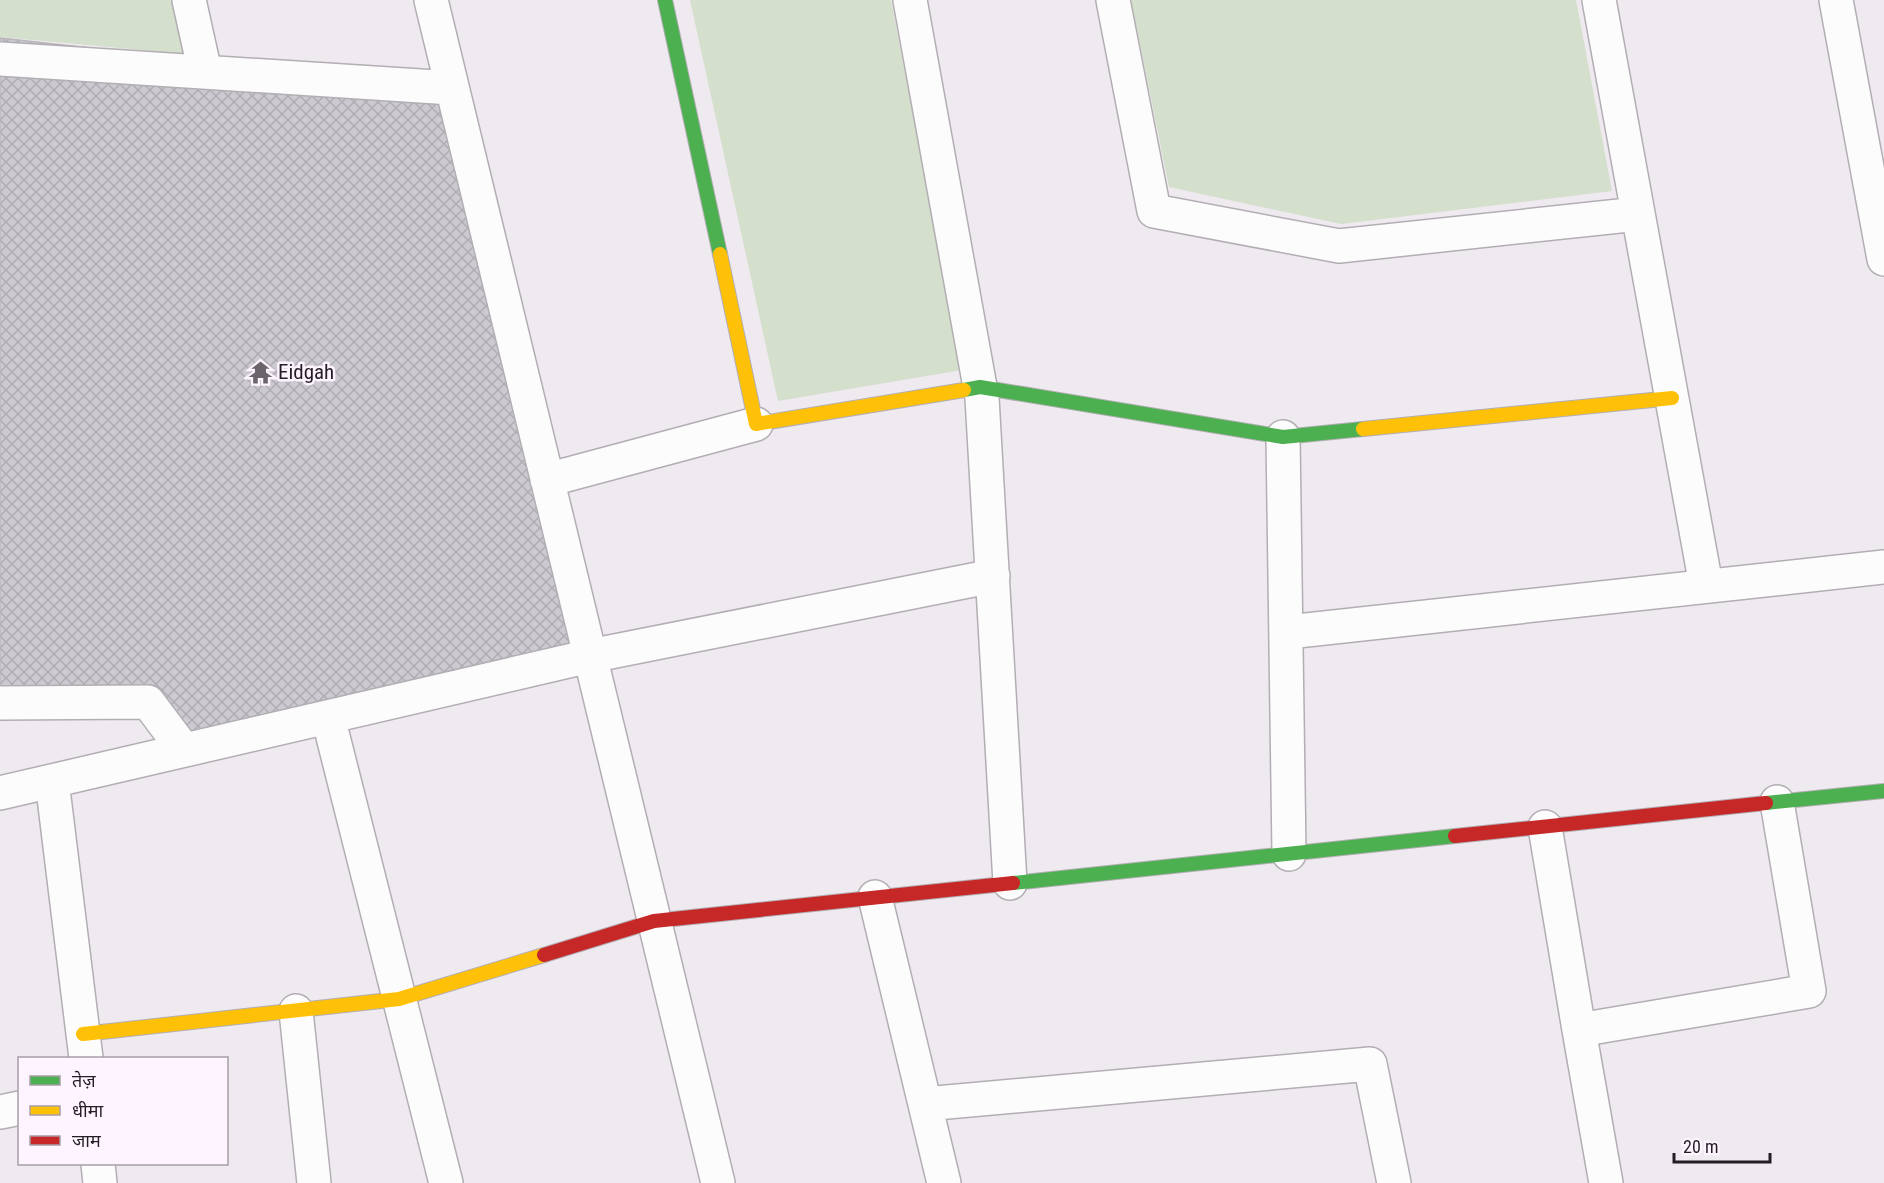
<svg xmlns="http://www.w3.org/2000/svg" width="1884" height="1183" font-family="'Roboto Condensed','Noto Sans Devanagari',sans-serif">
	<defs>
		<pattern id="building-cross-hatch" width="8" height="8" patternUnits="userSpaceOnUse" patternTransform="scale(1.5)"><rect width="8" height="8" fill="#cccad0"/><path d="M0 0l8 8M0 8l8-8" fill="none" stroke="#afadb2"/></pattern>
	</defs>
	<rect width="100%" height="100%" fill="#efe9f0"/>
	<path fill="#d4dfcc" d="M 0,0 L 173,0 L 186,54 L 0,37 Z
		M 690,0 L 891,0 L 962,370 L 778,401 Z
		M 1131,0 L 1576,0 L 1612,191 L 1341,224 L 1169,187 Z"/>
	<path fill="url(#building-cross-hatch)" stroke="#b9b6bc" stroke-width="1.5" d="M 0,38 L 452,88 L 590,656 L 184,750 L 148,702 L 0,703 Z"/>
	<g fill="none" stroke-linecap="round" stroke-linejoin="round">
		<defs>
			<path id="street" d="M 189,0 L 205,72
				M 431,0 L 718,1183
				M 910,0 L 982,398 L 1010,883
				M 1113,0 L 1154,211 L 1339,246 L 1638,214
				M 1599,0 L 1706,585
				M 1836,0 L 1884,259
				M 0,59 L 452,88
				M 1283,437 L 1289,854
				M 547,480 L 756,424
				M 1288,632 L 1884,567
				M 0,703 L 148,702 L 184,750
				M 328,717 L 446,1183
				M 52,781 L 86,1058
				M 0,793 L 590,656 L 993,576
				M 1545,827 L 1579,1030 L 1809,991 L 1777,802
				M 875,897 L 944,1183
				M 296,1011 L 314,1183
				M 1579,1030 L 1606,1183
				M 925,1104 L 1370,1064 L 1394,1183
				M 0,1112 L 20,1108
				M 98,1164 L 100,1183"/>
			<path id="fast" d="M 665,0 L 720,254
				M 964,390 L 980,387 L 1283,437 L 1363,429
				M 1766,803 L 1884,791
				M 1013,883 L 1455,836"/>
			<path id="slow" d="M 720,254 L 756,424 L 964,390
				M 1363,429 L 1672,398
				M 83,1034 L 399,999 L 544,955"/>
			<path id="jam" d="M 1455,836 L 1766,803
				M 544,955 L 654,921 L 1013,883"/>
		</defs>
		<use href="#street" stroke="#b2aeb3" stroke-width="36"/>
		<use href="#fast" stroke="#b2aeb3" stroke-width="16"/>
		<use href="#slow" stroke="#b2aeb3" stroke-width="16"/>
		<use href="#jam" stroke="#b2aeb3" stroke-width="16"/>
		<use href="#street" stroke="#fdfcfd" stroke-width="33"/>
		<use href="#fast" stroke="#4caf50" stroke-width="14"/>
		<use href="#slow" stroke="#ffc107" stroke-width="14"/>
		<use href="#jam" stroke="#c62828" stroke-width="14"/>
	</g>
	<defs>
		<symbol id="temple-bare" viewBox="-9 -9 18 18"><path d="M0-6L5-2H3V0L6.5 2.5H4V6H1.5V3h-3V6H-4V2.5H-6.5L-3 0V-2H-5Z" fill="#6a656b" stroke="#fef4ff" stroke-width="2.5" paint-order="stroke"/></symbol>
	</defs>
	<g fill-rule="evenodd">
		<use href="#temple-bare" x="244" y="356" width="33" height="33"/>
	</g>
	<g text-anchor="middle" stroke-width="5" stroke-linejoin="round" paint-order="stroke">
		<g font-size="21" fill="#221e23" stroke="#fef4ff" text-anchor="start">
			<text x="278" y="379">Eidgah</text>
		</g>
	</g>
	<rect x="18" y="1057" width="210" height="108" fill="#fef4ff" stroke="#a69ea7" stroke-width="1.5"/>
	<rect x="30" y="1076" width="30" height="9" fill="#4caf50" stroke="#a69ea7" stroke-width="1.5"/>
	<text x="72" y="1087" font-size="18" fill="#221e23">तेज़</text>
	<rect x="30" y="1106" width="30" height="9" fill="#ffc107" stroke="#a69ea7" stroke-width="1.5"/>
	<text x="72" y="1117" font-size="18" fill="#221e23">धीमा</text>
	<rect x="30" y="1136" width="30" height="9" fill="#c62828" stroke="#a69ea7" stroke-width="1.5"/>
	<text x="72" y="1147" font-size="18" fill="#221e23">जाम</text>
	<path d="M1674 1153v9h96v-9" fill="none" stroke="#221e23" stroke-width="3"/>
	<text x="1683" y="1153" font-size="18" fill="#221e23" stroke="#fef4ff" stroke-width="4.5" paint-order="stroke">20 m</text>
</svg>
